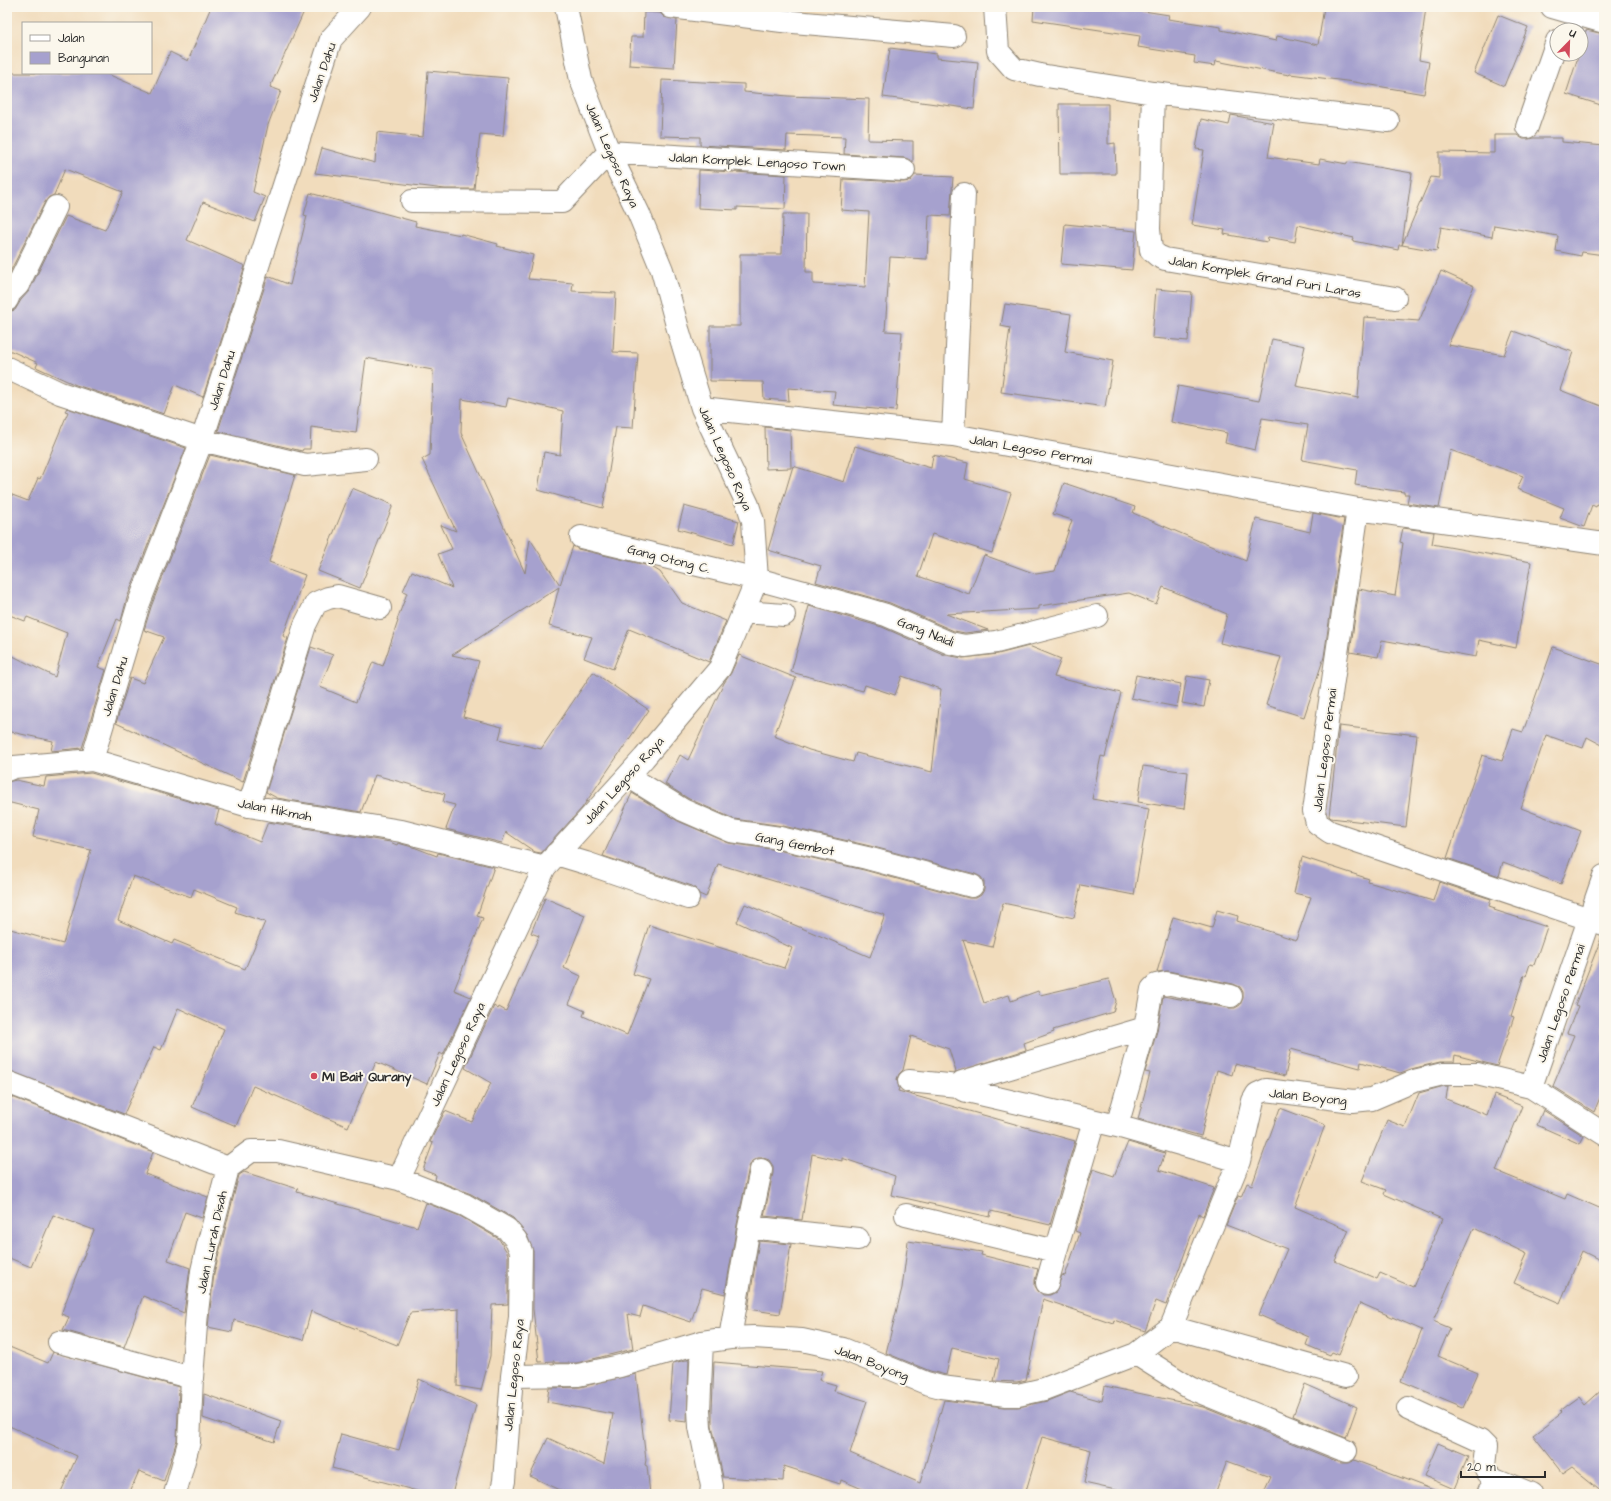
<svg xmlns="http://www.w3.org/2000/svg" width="1611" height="1501" font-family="'Architects Daughter',sans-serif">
	<rect width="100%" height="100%" fill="#fbf7ec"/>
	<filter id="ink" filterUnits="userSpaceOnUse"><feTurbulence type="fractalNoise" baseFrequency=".025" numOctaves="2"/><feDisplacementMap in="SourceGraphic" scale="8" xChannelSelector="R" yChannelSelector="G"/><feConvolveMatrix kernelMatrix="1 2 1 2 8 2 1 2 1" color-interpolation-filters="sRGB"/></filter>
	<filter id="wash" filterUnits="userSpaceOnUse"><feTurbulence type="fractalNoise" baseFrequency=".012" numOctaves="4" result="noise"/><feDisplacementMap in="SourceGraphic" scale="16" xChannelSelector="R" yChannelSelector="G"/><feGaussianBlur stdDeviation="0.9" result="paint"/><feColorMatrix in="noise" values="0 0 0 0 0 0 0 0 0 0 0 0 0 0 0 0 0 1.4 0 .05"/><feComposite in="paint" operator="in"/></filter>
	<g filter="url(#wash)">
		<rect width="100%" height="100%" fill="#f1dcbc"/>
		<g id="blocks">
			<path fill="#a6a1ce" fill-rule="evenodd" d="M 211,7 L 306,7 L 270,87 L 281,91 L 268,125 L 253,192 L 265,197 L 255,222 L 203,202 L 187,240 L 245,266 L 203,397 L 175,385 L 164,414 L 76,385 L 36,367 L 38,363 L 7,349 L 7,312 L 15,310 L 21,300 L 29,291 L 66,216 L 105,230 L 123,192 L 65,169 L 54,195 L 49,197 L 45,202 L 7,278 L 7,73 L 105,73 L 152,93 L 170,52 L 188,61 Z
				M 1034,7 L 1118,7 L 1169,15 L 1168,19 L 1221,27 L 1221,30 L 1276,41 L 1277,36 L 1318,45 L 1324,7 L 1426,7 L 1419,60 L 1429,62 L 1424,94 L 1354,82 L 1290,74 L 1289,75 L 1216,61 L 1215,66 L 1194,63 L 1195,56 L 1138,47 L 1140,36 L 1033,20 Z
				M 644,12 L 660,13 L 664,17 L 677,20 L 674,68 L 629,65 L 631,37 L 643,37 Z
				M 1498,15 L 1528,27 L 1504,86 L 1474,73 Z
				M 1586,30 L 1604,34 L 1604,106 L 1566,94 L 1579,54 L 1581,54 L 1581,47 Z
				M 890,48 L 937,54 L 937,58 L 978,62 L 974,109 L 883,97 Z
				M 428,71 L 508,78 L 503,136 L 480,134 L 474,189 L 445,189 L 315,173 L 322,148 L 375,163 L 377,132 L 423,137 Z
				M 662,80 L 744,84 L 744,92 L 788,96 L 869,99 L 868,140 L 913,141 L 913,162 L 905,158 L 844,154 L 845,137 L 787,135 L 786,150 L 700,145 L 700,137 L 660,136 Z
				M 1059,104 L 1108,104 L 1108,144 L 1115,143 L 1116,174 L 1060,174 Z
				M 1231,115 L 1274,123 L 1268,157 L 1319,164 L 1320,159 L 1347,164 L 1347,162 L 1412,173 L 1402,245 L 1399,245 L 1398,250 L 1353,241 L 1354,238 L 1298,225 L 1295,242 L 1268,237 L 1267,242 L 1224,234 L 1225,230 L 1192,225 L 1204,150 L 1196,149 L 1201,119 L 1229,125 Z
				M 1494,135 L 1517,135 L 1523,139 L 1529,139 L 1533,138 L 1562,138 L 1562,142 L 1604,146 L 1604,255 L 1582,252 L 1581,256 L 1556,251 L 1558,236 L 1494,225 L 1492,237 L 1441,227 L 1437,251 L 1402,245 L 1431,177 L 1439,178 L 1439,152 L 1494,153 Z
				M 699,170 L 786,175 L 785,209 L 737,207 L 737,210 L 698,208 Z
				M 915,175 L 953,177 L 950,216 L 929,215 L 927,259 L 890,257 L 885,331 L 902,332 L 896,411 L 833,405 L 835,391 L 788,388 L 789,401 L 764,399 L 763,382 L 710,381 L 710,326 L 740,326 L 740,254 L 782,254 L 783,214 L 807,214 L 806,272 L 813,272 L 813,284 L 865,287 L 869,212 L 841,210 L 843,179 L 903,182 L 910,181 Z
				M 310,193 L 416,222 L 415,226 L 461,235 L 461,234 L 498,244 L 497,246 L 533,255 L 528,279 L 573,283 L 572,291 L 616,293 L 613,352 L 638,353 L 633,428 L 616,427 L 603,508 L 538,490 L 544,452 L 560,455 L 563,411 L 508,398 L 506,407 L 462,399 L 461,433 L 525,573 L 530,539 L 560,585 L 573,546 L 578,549 L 650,566 L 660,572 L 682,603 L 726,621 L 709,662 L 629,629 L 613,669 L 584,658 L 592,637 L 549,626 L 559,587 L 452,655 L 479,661 L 463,717 L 502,727 L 499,739 L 541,749 L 593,672 L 649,710 L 582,808 L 541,853 L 535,852 L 506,832 L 502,843 L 446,829 L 455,805 L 443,802 L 445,794 L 375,775 L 361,812 L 277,798 L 266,792 L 311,647 L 333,655 L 320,687 L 356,702 L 373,662 L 383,666 L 398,621 L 397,620 L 407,593 L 403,591 L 412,571 L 452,588 L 438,554 L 452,549 L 441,525 L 456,531 L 422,459 L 430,455 L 433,370 L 366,358 L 356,433 L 311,427 L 310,449 L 303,449 L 302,451 L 218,431 L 268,276 L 290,285 L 307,216 L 304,215 Z
				M 1065,224 L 1136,231 L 1132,270 L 1061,264 Z
				M 1441,271 L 1474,286 L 1448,345 L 1504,355 L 1513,331 L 1573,352 L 1560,390 L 1604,407 L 1604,507 L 1597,504 L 1596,507 L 1592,505 L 1584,527 L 1560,518 L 1564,508 L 1517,489 L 1523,476 L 1450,450 L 1439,508 L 1407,503 L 1409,494 L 1404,494 L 1404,492 L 1355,485 L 1357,470 L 1302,460 L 1308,425 L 1262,418 L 1255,450 L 1225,443 L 1227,433 L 1171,422 L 1178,386 L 1259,401 L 1272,339 L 1305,346 L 1296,386 L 1358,398 L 1364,317 L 1419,321 Z
				M 1156,289 L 1192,292 L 1188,341 L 1152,338 Z
				M 1005,304 L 1071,314 L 1065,352 L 1113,361 L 1105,407 L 1001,392 L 1010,328 L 1001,326 Z
				M 67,408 L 186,448 L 127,598 L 121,621 L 117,619 L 98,667 L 106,670 L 82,748 L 51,751 L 53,741 L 7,731 L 7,653 L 55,677 L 67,633 L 27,617 L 25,621 L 7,614 L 7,493 L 28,501 L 38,478 L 40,479 L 51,453 L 68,412 L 65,411 Z
				M 765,427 L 790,430 L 791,468 L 766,469 Z
				M 855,446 L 931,468 L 933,455 L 968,463 L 965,479 L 1011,493 L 992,553 L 932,534 L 918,576 L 969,594 L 984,555 L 1036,574 L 1055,571 L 1072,520 L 1053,514 L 1064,483 L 1135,507 L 1133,513 L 1246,561 L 1256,519 L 1310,532 L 1313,513 L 1344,519 L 1324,657 L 1304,717 L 1266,705 L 1281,657 L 1220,643 L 1227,614 L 1163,587 L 1156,604 L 1129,593 L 1039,606 L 1039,609 L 946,614 L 988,630 L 965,633 L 954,631 L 890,603 L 816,582 L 821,566 L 768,550 L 793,466 L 844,482 Z
				M 210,455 L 295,475 L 269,562 L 305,575 L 283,636 L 288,638 L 243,782 L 116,723 L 130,678 L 143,683 L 164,637 L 144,630 L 151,607 Z
				M 352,488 L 393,505 L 360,588 L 318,571 Z
				M 684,506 L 739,521 L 733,544 L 678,529 Z
				M 1403,528 L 1434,532 L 1432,544 L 1531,562 L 1516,648 L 1479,640 L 1476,657 L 1382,640 L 1378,657 L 1350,652 L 1359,589 L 1395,596 L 1403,543 L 1400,542 Z
				M 809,606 L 882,627 L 945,655 L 963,658 L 998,654 L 1029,646 L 1061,659 L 1054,677 L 1121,693 L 1105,757 L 1101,756 L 1092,799 L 1149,809 L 1134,895 L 1081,885 L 1074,918 L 1003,903 L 992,947 L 963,940 L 984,1003 L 1009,995 L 1011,1001 L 1038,991 L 1040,995 L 1109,979 L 1116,1001 L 1113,1012 L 1053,1030 L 1054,1032 L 1024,1043 L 1026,1050 L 956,1072 L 949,1049 L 911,1036 L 903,1070 L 899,1074 L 897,1079 L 899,1088 L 898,1091 L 1075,1141 L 1050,1225 L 991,1211 L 990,1217 L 891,1195 L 895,1176 L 842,1158 L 842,1161 L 812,1154 L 802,1220 L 764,1216 L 773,1173 L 773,1166 L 769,1160 L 763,1158 L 758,1158 L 752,1161 L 749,1167 L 737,1225 L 725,1294 L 702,1288 L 691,1322 L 643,1306 L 640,1317 L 628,1314 L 633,1349 L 577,1363 L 554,1363 L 554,1361 L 539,1362 L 533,1309 L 533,1251 L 527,1235 L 513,1218 L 471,1194 L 435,1180 L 436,1175 L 423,1170 L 433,1143 L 430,1142 L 445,1111 L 472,1122 L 491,1083 L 465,1068 L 494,1006 L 498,1009 L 499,1007 L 506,1011 L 539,936 L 531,933 L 545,898 L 585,915 L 564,968 L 581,976 L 569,1004 L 585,1011 L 583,1016 L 627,1035 L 649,979 L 633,974 L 649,925 L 784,968 L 792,948 L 737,922 L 745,904 L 870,957 L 885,915 L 718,864 L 706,897 L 699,894 L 697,890 L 692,886 L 603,856 L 632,793 L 678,821 L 729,843 L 778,850 L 864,870 L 969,898 L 976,898 L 981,895 L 984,890 L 984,882 L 981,877 L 975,874 L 870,846 L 783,826 L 734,819 L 689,799 L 665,784 L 680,755 L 688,760 L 724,683 L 731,673 L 739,655 L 796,678 L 774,736 L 809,750 L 853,762 L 856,753 L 932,772 L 941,689 L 902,676 L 895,695 L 865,685 L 863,691 L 791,672 Z
				M 1553,647 L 1604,665 L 1604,746 L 1587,737 L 1583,748 L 1546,735 L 1521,808 L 1581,831 L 1561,884 L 1503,862 L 1499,876 L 1447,858 L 1482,755 L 1502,761 L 1513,729 L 1523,732 Z
				M 1136,675 L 1181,684 L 1177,707 L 1131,698 Z
				M 1187,676 L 1209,680 L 1204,707 L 1182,703 Z
				M 1339,726 L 1417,735 L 1406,827 L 1331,818 L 1329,816 Z
				M 1143,766 L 1188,772 L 1184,809 L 1138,802 Z
				M 91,773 L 219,810 L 215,824 L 260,842 L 268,822 L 390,842 L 397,845 L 398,843 L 416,848 L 437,856 L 438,853 L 494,867 L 477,916 L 483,918 L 454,990 L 471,997 L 443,1055 L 440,1053 L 427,1084 L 376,1062 L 348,1127 L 253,1086 L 236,1126 L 192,1107 L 224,1029 L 178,1008 L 161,1050 L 154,1047 L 124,1114 L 7,1070 L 7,928 L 63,944 L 91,850 L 33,837 L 39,810 L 7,802 L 7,782 L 16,780 L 44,786 L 46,777 ZM 133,876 L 191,897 L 194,889 L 237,907 L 235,912 L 265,922 L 245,969 L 174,940 L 172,944 L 118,920 Z
				M 1302,857 L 1369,879 L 1368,882 L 1433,901 L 1439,882 L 1491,899 L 1489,906 L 1495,908 L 1494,910 L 1547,927 L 1534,965 L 1530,964 L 1526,976 L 1524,975 L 1511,1016 L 1514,1017 L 1497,1066 L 1455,1055 L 1454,1062 L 1440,1062 L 1411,1069 L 1400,1073 L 1361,1062 L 1360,1068 L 1291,1049 L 1285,1076 L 1235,1064 L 1232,1075 L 1217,1070 L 1201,1136 L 1138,1119 L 1150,1073 L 1145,1072 L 1157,1031 L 1163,996 L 1229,1008 L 1235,1008 L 1240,1005 L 1243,998 L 1243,992 L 1240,987 L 1233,984 L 1168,971 L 1157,972 L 1173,917 L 1212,928 L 1217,910 L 1238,916 L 1237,921 L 1296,940 L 1311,897 L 1294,893 Z
				M 1602,936 L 1604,936 L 1604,1088 L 1594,1112 L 1553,1086 L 1574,1035 L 1567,1033 L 1578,1006 L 1575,1005 Z
				M 1444,1086 L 1448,1086 L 1446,1099 L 1487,1115 L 1494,1095 L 1522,1106 L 1496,1171 L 1565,1199 L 1567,1194 L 1604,1210 L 1604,1262 L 1582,1251 L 1560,1303 L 1514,1283 L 1527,1254 L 1474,1228 L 1433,1321 L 1450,1328 L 1438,1356 L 1478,1373 L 1463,1407 L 1401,1381 L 1422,1330 L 1360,1303 L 1339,1355 L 1332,1352 L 1330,1355 L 1306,1345 L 1309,1337 L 1259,1315 L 1287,1249 L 1226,1225 L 1238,1196 L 1241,1197 L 1247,1183 L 1252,1185 L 1280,1108 L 1325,1125 L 1295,1207 L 1349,1230 L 1335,1261 L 1377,1279 L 1380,1273 L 1413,1287 L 1442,1219 L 1384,1194 L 1386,1190 L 1362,1181 L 1387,1120 L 1405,1127 L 1419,1093 Z
				M 7,1095 L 153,1152 L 145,1174 L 208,1197 L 202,1218 L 185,1212 L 168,1260 L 190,1268 L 184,1313 L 143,1296 L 124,1347 L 63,1330 L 69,1317 L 61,1314 L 94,1230 L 53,1215 L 31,1267 L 7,1257 Z
				M 1543,1110 L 1584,1136 L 1580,1144 L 1537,1125 Z
				M 1128,1142 L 1165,1153 L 1159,1170 L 1214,1188 L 1203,1216 L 1199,1214 L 1166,1305 L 1156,1301 L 1145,1331 L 1114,1320 L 1113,1323 L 1043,1299 L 1026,1380 L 1017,1382 L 994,1381 L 999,1359 L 952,1348 L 946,1375 L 930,1371 L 886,1353 L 902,1288 L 908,1241 L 982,1252 L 981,1255 L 1038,1269 L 1035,1280 L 1035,1286 L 1038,1291 L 1043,1295 L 1050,1295 L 1056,1292 L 1062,1275 L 1065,1276 L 1080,1233 L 1075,1231 L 1093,1169 L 1114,1176 Z
				M 244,1172 L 298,1189 L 297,1192 L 417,1227 L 426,1203 L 460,1216 L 499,1239 L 508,1254 L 508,1304 L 492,1305 L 490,1356 L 481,1390 L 457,1386 L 459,1309 L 410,1313 L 397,1345 L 311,1311 L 303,1340 L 234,1320 L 232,1332 L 208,1327 L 214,1273 L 239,1175 Z
				M 759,1241 L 791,1244 L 780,1314 L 748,1309 Z
				M 7,1346 L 48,1363 L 53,1352 L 179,1387 L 177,1440 L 164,1481 L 139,1471 L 129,1494 L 60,1494 L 77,1456 L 7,1425 Z
				M 686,1360 L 689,1360 L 687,1422 L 669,1420 L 673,1363 Z
				M 714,1362 L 822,1371 L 819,1380 L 836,1385 L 834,1391 L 867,1401 L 850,1453 L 920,1483 L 944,1400 L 1004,1407 L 1018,1407 L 1047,1401 L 1070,1392 L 1102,1401 L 1105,1386 L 1203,1407 L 1341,1463 L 1348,1463 L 1354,1460 L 1439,1492 L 1439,1494 L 1263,1494 L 1271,1477 L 1227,1461 L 1215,1494 L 1134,1494 L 1084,1483 L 1091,1450 L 1042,1437 L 1025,1494 L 874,1494 L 841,1480 L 840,1484 L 784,1466 L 783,1481 L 723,1477 L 712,1425 L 712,1410 Z
				M 636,1374 L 646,1460 L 645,1465 L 647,1466 L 650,1494 L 569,1494 L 530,1476 L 548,1438 L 604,1464 L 613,1414 L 547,1402 L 549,1388 L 580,1387 Z
				M 419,1379 L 476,1405 L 452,1494 L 428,1494 L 332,1468 L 341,1434 L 399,1450 Z
				M 1305,1384 L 1357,1407 L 1346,1438 L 1293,1416 Z
				M 1604,1388 L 1604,1491 L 1573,1466 L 1563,1473 L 1533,1435 L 1562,1413 L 1560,1411 L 1579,1397 L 1585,1405 Z
				M 204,1394 L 281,1421 L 274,1442 L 203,1418 Z
				M 1438,1443 L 1468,1456 L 1454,1489 L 1424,1476 Z"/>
		</g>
	</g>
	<g filter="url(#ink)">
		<use href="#blocks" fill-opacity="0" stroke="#8e8474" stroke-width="1"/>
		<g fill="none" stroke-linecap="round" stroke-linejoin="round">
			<defs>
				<path id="minor" d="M 671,7 L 782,21 L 954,36
					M 995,7 L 998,51 L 1014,69 L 1040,75 L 1153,93 L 1388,121
					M 1552,7 L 1604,22
					M 1153,93 L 1149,229 L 1151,250 L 1158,256 L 1165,259 L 1395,298
					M 1527,127 L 1557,41
					M 412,201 L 562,202 L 609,152 L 904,170
					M 7,300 L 10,293 L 18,285 L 56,207
					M 7,368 L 60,393 L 202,440 L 305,465 L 366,459
					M 702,408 L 953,435 L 1358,509 L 1604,544
					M 953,435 L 964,194
					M 1358,509 L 1314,811 L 1317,823 L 1330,832 L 1604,924
					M 581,537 L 757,579 L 866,609 L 886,615 L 950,643 L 965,646 L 996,642 L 1097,616
					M 745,612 L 784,615
					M 92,760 L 139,603 L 202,440 L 331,39 L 360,7
					M 7,770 L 14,767 L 92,760 L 249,806 L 401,831 L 545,867
					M 628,776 L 683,810 L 731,831 L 780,838 L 867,858 L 972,886
					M 249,806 L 305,625 L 316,603 L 328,598 L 338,596 L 380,608
					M 556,854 L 586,863 L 688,898
					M 909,1081 L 958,1086 L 963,1090 L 1117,1126 L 1239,1161
					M 7,1082 L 228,1168
					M 958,1086 L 962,1082 L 1145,1028
					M 1531,1087 L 1604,876
					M 1117,1126 L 1145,1028 L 1152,989 L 1156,985 L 1166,983 L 1231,996
					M 399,1179 L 545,867 L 644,758 L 720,668 L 757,579 L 753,521 L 748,505 L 702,408 L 678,329 L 662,270 L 639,214 L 609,152 L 581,80 L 566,7
					M 906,1215 L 1056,1251 L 1094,1121
					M 749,1227 L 858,1239
					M 1047,1283 L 1056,1251
					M 1171,1327 L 1239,1161 L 1253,1101 L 1257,1094 L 1266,1090 L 1353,1101 L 1372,1099 L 1414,1081 L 1443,1074 L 1477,1074 L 1531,1087 L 1604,1134
					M 730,1338 L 749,1227 L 761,1170
					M 59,1342 L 192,1378
					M 702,1342 L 699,1410 L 700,1427 L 712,1486 L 711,1494
					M 1136,1354 L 1190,1388 L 1346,1451
					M 512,1376 L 578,1375 L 620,1366 L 702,1342 L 730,1338 L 754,1337 L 802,1340 L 843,1349 L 926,1383 L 941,1387 L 1006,1395 L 1018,1395 L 1044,1389 L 1136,1354 L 1171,1327 L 1346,1376
					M 1408,1408 L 1480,1441 L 1486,1447 C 1485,1464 1480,1468 1495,1479
					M 175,1494 L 189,1442 L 192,1378 L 197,1312 L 202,1271 L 208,1245 L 228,1168 L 251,1151 L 278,1151 L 399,1179 L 465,1205 L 507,1229 L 516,1240 L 521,1251 L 520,1317 L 512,1376 L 504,1481 L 501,1494
					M 1489,1494 L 1495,1479 L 1531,1494"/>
			</defs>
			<use href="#minor" stroke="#8e8474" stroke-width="24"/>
			<use href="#minor" stroke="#fff" stroke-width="22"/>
		</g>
	</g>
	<circle fill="#d1495b" stroke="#fbf7ec" stroke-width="1.5" cx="314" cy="1076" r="4"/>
	<g text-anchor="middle" stroke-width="4" stroke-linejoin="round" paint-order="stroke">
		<g font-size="13" fill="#2b2b2b" stroke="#fbf7ec">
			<text transform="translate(321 72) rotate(-71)" y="5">Jalan Dahu</text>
			<text transform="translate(613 155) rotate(66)" y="5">Jalan Legoso Raya</text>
			<text transform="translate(757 161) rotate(3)" y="5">Jalan Komplek Lengoso Town</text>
			<text transform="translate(1265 276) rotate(10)" y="5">Jalan Komplek Grand Puri Laras</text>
			<text transform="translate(221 380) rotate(-72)" y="5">Jalan Dahu</text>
			<text transform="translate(1031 449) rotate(10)" y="5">Jalan Legoso Permai</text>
			<text transform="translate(726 458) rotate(66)" y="5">Jalan Legoso Raya</text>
			<text transform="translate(669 558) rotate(14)" y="5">Gang Otong C.</text>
			<text transform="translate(926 631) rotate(22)" y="5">Gang Naidi</text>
			<text transform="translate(114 686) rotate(-73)" y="5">Jalan Dahu</text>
			<text transform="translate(1324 750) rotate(-83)" y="5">Jalan Legoso Permai</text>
			<text transform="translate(623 780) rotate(-48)" y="5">Jalan Legoso Raya</text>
			<text transform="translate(275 809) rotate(11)" y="5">Jalan Hikmah</text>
			<text transform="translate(795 843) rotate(11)" y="5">Gang Gembot</text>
			<text transform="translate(1560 1003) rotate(-71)" y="5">Jalan Legoso Permai</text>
			<text transform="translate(457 1054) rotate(-65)" y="5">Jalan Legoso Raya</text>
			<text transform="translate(1308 1096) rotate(6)" y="5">Jalan Boyong</text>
			<text transform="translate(211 1242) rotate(-78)" y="5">Jalan Lurah Disah</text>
			<text transform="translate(872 1362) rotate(21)" y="5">Jalan Boyong</text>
			<text transform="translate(513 1375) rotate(-84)" y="5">Jalan Legoso Raya</text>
		</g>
		<g font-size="13" font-weight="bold" fill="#2b2b2b" stroke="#fbf7ec" text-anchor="start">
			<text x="322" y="1081">MI Bait Qurany</text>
		</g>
	</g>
	<rect width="1611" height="1501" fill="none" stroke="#fbf7ec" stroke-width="24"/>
	<rect x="22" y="22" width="130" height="52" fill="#fbf7ec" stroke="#a8a59f"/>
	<rect x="30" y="35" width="20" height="6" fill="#ffffff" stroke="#a8a59f"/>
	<text x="58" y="42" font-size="12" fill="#2b2b2b">Jalan</text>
	<rect x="30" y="52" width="20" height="12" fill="#a6a1ce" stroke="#a8a59f"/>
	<text x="58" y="62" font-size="12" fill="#2b2b2b">Bangunan</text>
	<g transform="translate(1569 42) rotate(23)"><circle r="19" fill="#fbf7ec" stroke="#a8a59f"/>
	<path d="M0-3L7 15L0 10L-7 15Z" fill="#d1495b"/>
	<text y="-6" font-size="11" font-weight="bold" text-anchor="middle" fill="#2b2b2b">U</text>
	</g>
	<path d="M1461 1471v6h84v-6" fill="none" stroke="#2b2b2b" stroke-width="2"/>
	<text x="1467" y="1471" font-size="12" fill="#2b2b2b" stroke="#fbf7ec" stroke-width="3" paint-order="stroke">20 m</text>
</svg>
